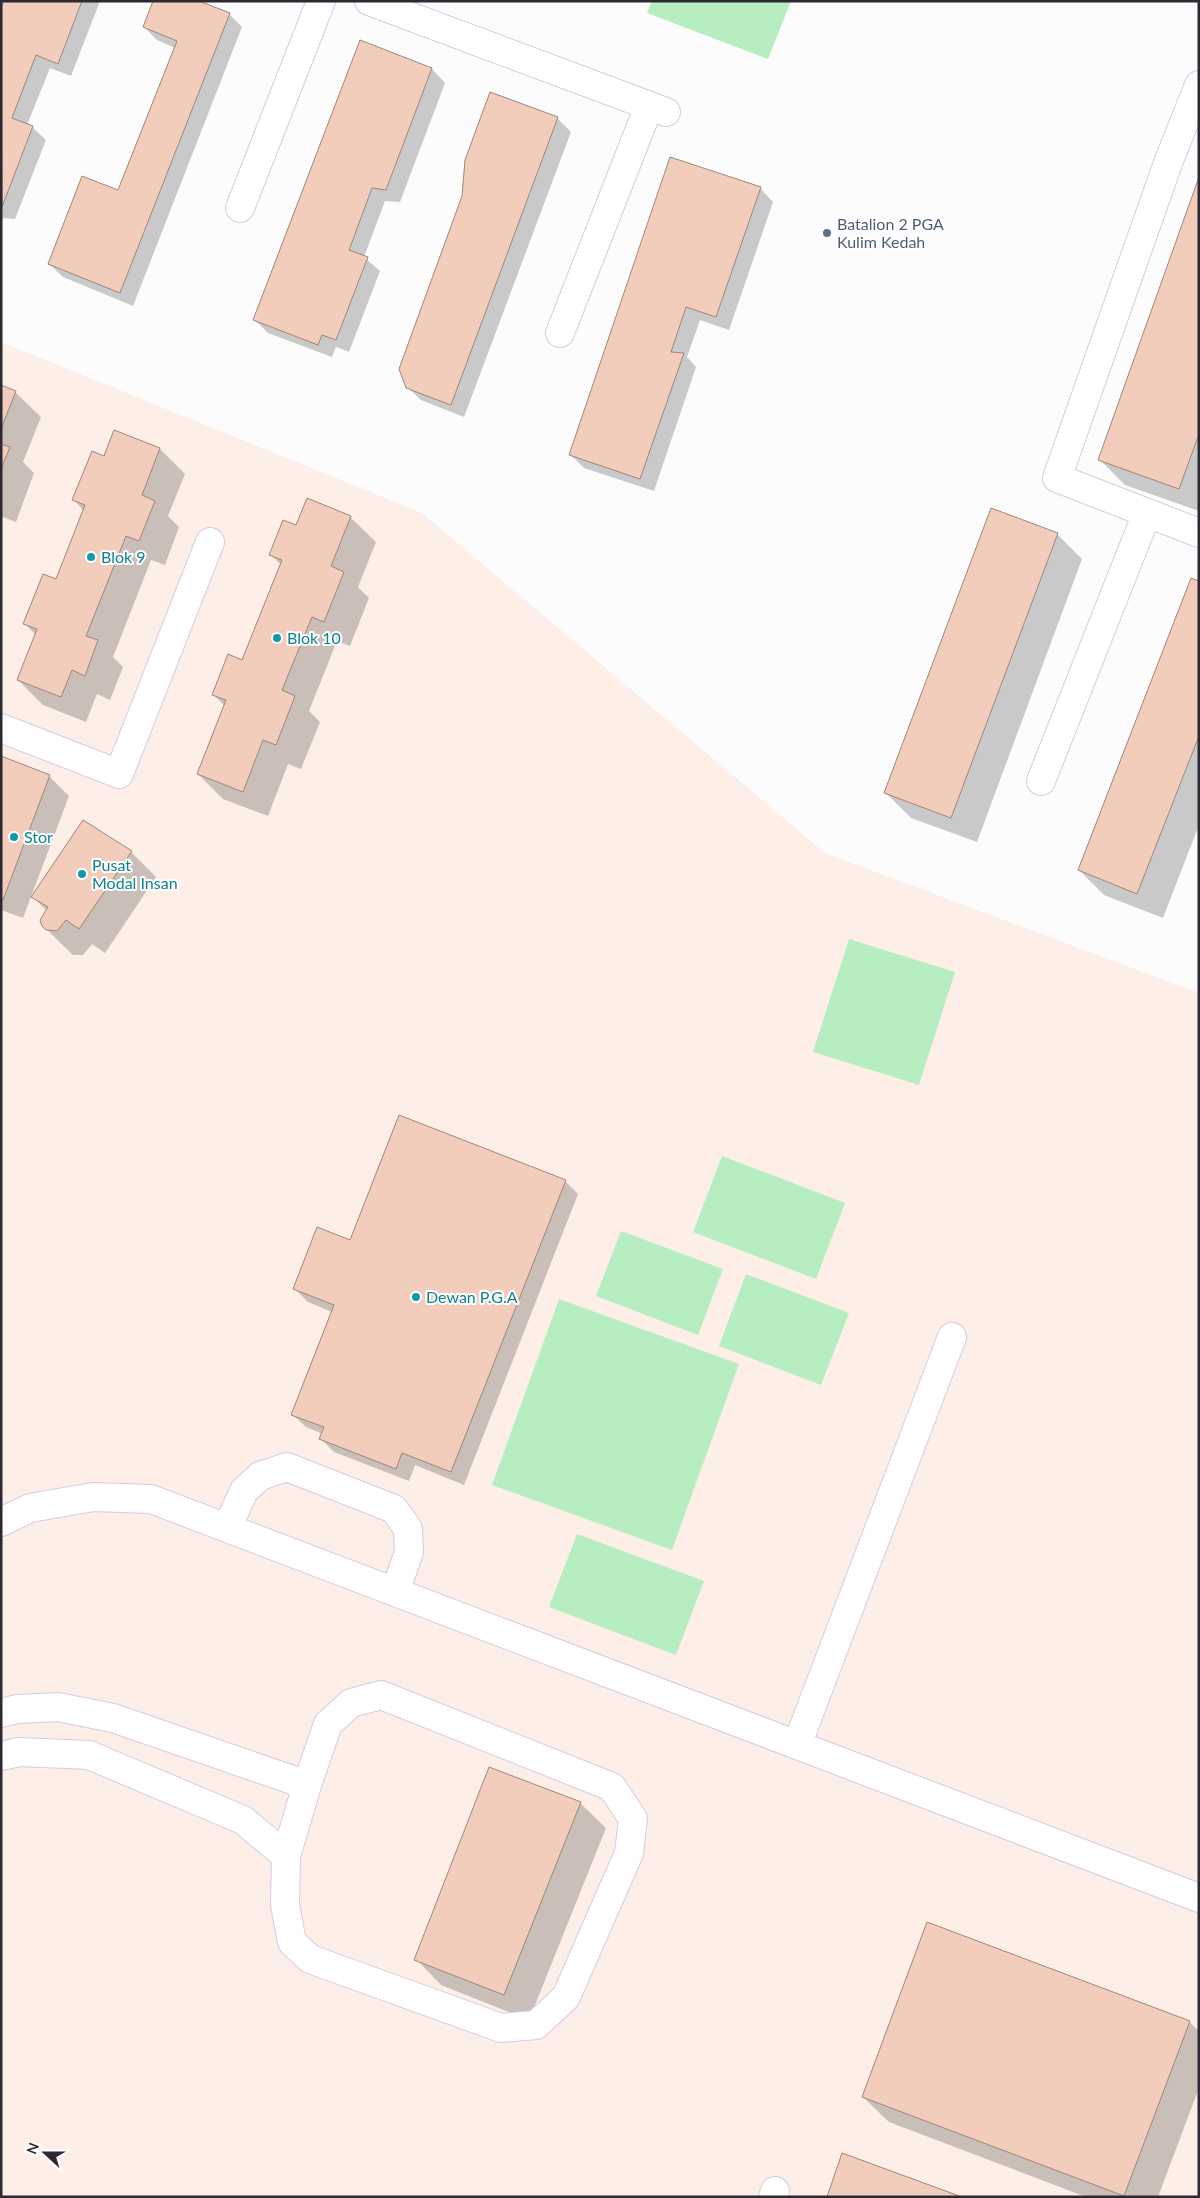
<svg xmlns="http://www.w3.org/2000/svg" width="1200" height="2198" font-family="Lato,sans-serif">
	<rect width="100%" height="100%" fill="#fcfcfc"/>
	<path fill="#fdeee8" d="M 1,342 L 422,513 L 825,853 L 1199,993 L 1199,2197 L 1,2197 Z"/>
	<path fill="#b6eec2" d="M 652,1 L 791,1 L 768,59 L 647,13 Z
		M 849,939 L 955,972 L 919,1085 L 813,1052 Z
		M 722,1156 L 845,1203 L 816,1279 L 693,1232 Z
		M 621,1231 L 723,1269 L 698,1335 L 596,1296 Z
		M 746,1274 L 849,1313 L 821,1385 L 719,1346 Z
		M 559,1299 L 739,1364 L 672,1550 L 492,1485 Z
		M 577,1534 L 704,1581 L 676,1655 L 549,1607 Z"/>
	<path fill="#0003" d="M 5,1 L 100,1 L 71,76 L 50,68 L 27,125 L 32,127 L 46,140 L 15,219 L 3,218 L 1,224 L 1,11 Z
		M 229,14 L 242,27 L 133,306 L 63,277 L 49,264 L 119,192 L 175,48 L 157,40 L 144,27 Z
		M 360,42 L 432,69 L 445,83 L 400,202 L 385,201 L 364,257 L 380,271 L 349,352 L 336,347 L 332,357 L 268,333 L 254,319 Z
		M 491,93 L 558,119 L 571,132 L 464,417 L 421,400 L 407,387 L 464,196 Z
		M 1199,181 L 1199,511 L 1125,485 L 1100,460 Z
		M 760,188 L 773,202 L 729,330 L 700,320 L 687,357 L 696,367 L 654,491 L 584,468 L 570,454 Z
		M 1,387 L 15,392 L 41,417 L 23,462 L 34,473 L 16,522 L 3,517 L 1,521 Z
		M 160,449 L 185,474 L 168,516 L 179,527 L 165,565 L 151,560 L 113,657 L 123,667 L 110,700 L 97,694 L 86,722 L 43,705 L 18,680 L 36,635 L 25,624 L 57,580 L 84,511 L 74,500 L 105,458 Z
		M 350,517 L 376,542 L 358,587 L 369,598 L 350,646 L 337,641 L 309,711 L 320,722 L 301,769 L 288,764 L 268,816 L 223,799 L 198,774 L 225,706 L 214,695 L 242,662 L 281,565 L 270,554 L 297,527 Z
		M 1057,534 L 1082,559 L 977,842 L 911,818 L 886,793 Z
		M 1199,582 L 1199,825 L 1163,918 L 1104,895 L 1079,870 Z
		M 1,758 L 49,776 L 69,796 L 23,918 L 1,910 Z
		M 131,852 L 156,877 L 105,953 L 92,944 L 83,955 L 73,955 L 43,926 L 47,911 L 33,897 Z
		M 565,1181 L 578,1194 L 464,1485 L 415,1465 L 409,1481 L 334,1452 L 321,1439 L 323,1434 L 306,1427 L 292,1414 L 332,1312 L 308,1302 L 295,1289 L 350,1241 Z
		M 580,1803 L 606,1828 L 529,2020 L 441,1985 L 416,1959 Z
		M 1189,2022 L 1199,2031 L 1199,2088 L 1158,2197 L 1086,2197 L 889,2122 L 863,2097 Z"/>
	<path fill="#f3cdbc" stroke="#9e857a" d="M 4,1 L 82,1 L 58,64 L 36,55 L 12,118 L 33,126 L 2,207 L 1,8 Z
		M 153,1 L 199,1 L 230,13 L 120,293 L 48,264 L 82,176 L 118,190 L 177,41 L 143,27 Z
		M 360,40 L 432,68 L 386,190 L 372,188 L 349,250 L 368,257 L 336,340 L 322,335 L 318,345 L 253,320 Z
		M 490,92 L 558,117 L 451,405 L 406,388 L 399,369 L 462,196 L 465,160 Z
		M 670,157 L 761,187 L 716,317 L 686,307 L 671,352 L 684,353 L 640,479 L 569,455 Z
		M 1199,177 L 1199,434 L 1179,489 L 1098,460 Z
		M 1,385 L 16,391 L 1,429 Z
		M 114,430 L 160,448 L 142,495 L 155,501 L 139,541 L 126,536 L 86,636 L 98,640 L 85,676 L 72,670 L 61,697 L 17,680 L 37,629 L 23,624 L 43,574 L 56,579 L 85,505 L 72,500 L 92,451 L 104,456 Z
		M 1,444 L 10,447 L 1,469 Z
		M 307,498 L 351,516 L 331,566 L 344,572 L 324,622 L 312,617 L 282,690 L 295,696 L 276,745 L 263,740 L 243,792 L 197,774 L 226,700 L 212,695 L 228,654 L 242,660 L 282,560 L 269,555 L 283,520 L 296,525 Z
		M 991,508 L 1058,533 L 951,818 L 884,793 Z
		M 1191,578 L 1199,581 L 1199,736 L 1137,894 L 1078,870 Z
		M 1,756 L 50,775 L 3,900 L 1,899 Z
		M 83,820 L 132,851 L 79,929 L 66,920 L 57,931 L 46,930 L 42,926 L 40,920 L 48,907 L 31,897 Z
		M 399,1115 L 566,1180 L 451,1472 L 402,1453 L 396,1469 L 319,1439 L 324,1427 L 291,1415 L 334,1305 L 293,1289 L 317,1227 L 350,1240 Z
		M 489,1767 L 581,1802 L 504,1995 L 414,1960 Z
		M 927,1922 L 1190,2021 L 1124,2196 L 862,2097 Z
		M 842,2153 L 962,2197 L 827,2197 Z"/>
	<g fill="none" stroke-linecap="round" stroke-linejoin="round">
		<defs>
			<path id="minor" d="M 369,1 L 666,112
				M 1199,85 L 1168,163 L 1057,478 L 1199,533
				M 240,208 L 321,1
				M 560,333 L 649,106
				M 1,728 L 119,774 L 210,542
				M 1041,781 L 1147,513
				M 1,1522 L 30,1508 L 93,1497 L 151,1499 L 1199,1898
				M 227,1528 L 244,1491 L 260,1476 L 287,1467 L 394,1509 L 408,1529 L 409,1552 L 395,1592
				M 381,1695 L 612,1787 L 633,1819 L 629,1853 L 566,1997 L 536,2025 L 501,2028 L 310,1959 L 292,1942 L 285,1905 L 286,1856 L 307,1785 L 328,1724 L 351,1703 Z
				M 1,1713 L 17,1709 L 58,1707 L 113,1718 L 307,1785
				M 797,1745 L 952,1337
				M 1,1756 L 19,1752 L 89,1755 L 243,1820 L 286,1856
				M 773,2197 L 775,2191"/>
		</defs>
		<use href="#minor" stroke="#d5cbe3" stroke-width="30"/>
		<use href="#minor" stroke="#fff" stroke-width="28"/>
	</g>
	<circle fill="#5c6f8a" stroke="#fff" stroke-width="2" cx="827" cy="233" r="5"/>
	<g fill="#0f9aa8" stroke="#fff" stroke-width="2">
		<circle cx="91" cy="557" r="5"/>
		<circle cx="277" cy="638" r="5"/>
		<circle cx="14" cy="837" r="5"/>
		<circle cx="82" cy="874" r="5"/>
		<circle cx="416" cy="1297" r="5"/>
	</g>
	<g text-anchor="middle" stroke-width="4" stroke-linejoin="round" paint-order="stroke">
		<g font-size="16" fill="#4e5e75" stroke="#fff" text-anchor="start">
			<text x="837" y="230">Batalion 2 PGA<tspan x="837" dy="18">Kulim Kedah</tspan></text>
		</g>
		<g font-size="16" fill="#0d838f" stroke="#fff" text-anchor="start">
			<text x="101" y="563">Blok 9</text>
			<text x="287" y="644">Blok 10</text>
			<text x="24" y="843">Stor</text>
			<text x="92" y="871">Pusat<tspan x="92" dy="18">Modal Insan</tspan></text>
			<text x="426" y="1303">Dewan P.G.A</text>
		</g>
	</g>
	<rect width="1200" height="2198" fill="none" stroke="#2d2932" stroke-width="5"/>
	<g transform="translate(45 2153) rotate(291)" stroke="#ffffff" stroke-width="4" paint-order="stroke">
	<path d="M0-4L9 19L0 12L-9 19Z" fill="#2d2932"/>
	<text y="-8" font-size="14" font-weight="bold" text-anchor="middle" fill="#2d2932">N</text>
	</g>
</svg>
